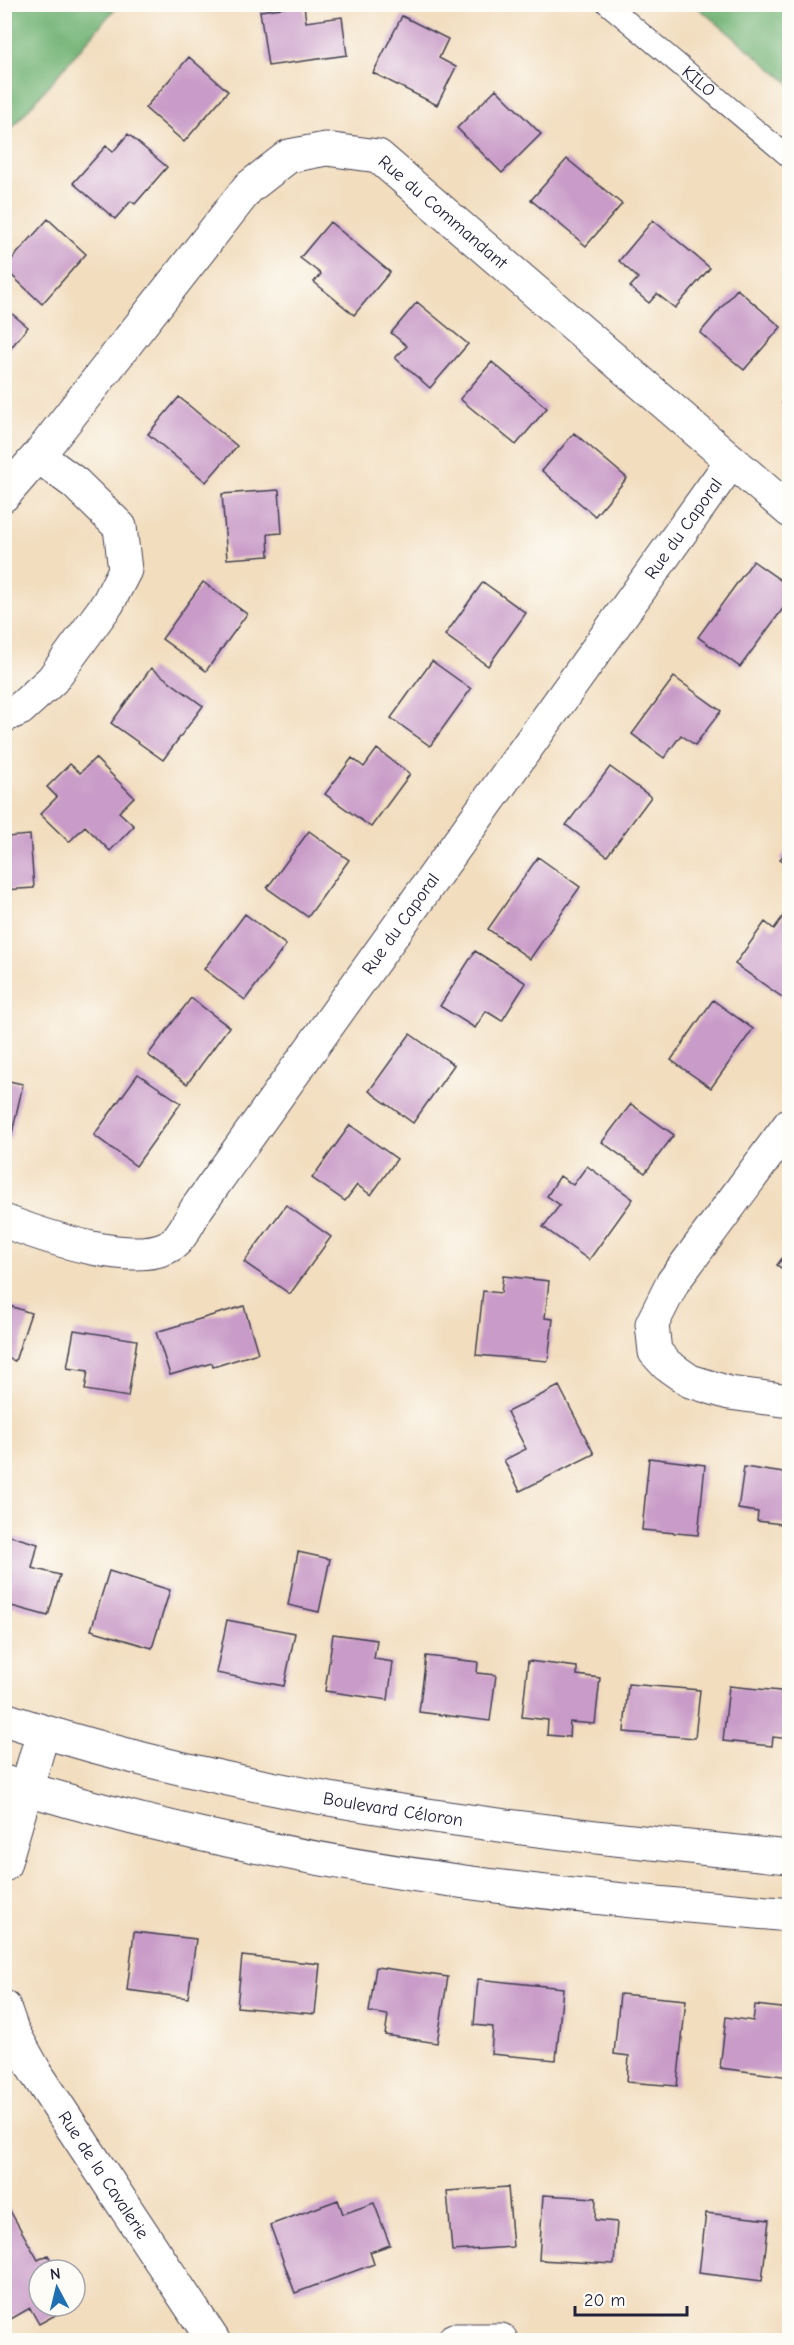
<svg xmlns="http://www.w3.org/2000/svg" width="794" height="2345" font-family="'Comic Neue',sans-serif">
	<rect width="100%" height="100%" fill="#fdfcf7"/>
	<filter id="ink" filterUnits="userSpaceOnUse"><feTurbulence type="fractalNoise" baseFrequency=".0167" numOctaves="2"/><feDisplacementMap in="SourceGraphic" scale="12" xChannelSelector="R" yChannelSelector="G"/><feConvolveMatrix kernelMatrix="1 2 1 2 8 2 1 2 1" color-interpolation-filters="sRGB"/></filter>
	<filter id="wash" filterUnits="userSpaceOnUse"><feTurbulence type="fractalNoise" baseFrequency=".008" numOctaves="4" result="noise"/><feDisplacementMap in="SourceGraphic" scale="24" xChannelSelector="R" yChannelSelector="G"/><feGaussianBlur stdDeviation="1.35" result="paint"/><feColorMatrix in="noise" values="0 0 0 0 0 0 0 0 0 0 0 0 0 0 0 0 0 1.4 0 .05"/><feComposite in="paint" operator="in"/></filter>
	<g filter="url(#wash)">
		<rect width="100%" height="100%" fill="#f2ddbe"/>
		<path fill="#72b375" stroke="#4a6a58" stroke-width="1.5" d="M 5,4 L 118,5 L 5,136 L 4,5 Z
			M 695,5 L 789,5 L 789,83 Z"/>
		<g id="blocks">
			<path fill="#c99bc8" d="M 304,5 L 306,22 L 342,17 L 347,55 L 268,66 L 260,11 Z
				M 402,16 L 448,39 L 439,58 L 456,67 L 437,105 L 373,73 Z
				M 189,57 L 228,91 L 184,142 L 145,108 Z
				M 496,89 L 541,134 L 502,173 L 457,128 Z
				M 128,134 L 167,167 L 135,204 L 131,201 L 115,219 L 73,183 L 106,146 L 113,152 Z
				M 567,159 L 622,204 L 586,246 L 531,200 Z
				M 48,219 L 86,254 L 42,304 L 4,268 Z
				M 653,220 L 710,268 L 675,308 L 657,294 L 649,303 L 630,287 L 638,278 L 619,261 Z
				M 330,222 L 390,272 L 354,315 L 314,282 L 321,274 L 300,258 Z
				M 737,289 L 781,327 L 744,370 L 700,333 Z
				M 417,302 L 468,344 L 430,388 L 395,358 L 407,346 L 391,333 Z
				M 5,308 L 28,327 L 5,355 Z
				M 492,362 L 547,408 L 516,445 L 460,399 Z
				M 790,393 L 790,409 L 782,403 Z
				M 179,397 L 237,446 L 206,482 L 148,434 Z
				M 574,433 L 627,478 L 595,516 L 542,471 Z
				M 279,490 L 282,533 L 268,534 L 269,556 L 227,559 L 222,494 Z
				M 753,561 L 790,587 L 790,599 L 740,667 L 698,637 Z
				M 203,582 L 247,614 L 206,671 L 162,639 Z
				M 483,582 L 526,613 L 488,666 L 445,635 Z
				M 432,661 L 471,689 L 430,746 L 391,718 Z
				M 151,668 L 203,706 L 163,760 L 111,723 Z
				M 674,677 L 721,711 L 695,745 L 681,735 L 664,758 L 632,734 Z
				M 377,749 L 410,774 L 371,827 L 325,794 L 352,758 L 364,767 Z
				M 95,758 L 134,797 L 119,812 L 134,826 L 110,851 L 85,826 L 69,842 L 40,814 L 57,797 L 47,787 L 70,764 L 80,773 Z
				M 610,767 L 651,797 L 607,856 L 566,825 Z
				M 4,821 L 6,821 L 7,837 L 30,835 L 34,888 L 4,890 Z
				M 309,831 L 349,860 L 308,917 L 267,888 Z
				M 790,848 L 790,866 L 780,859 Z
				M 538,857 L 580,887 L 530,959 L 488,929 Z
				M 786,912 L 790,915 L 790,987 L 782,997 L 735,964 L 765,922 L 774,929 Z
				M 245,914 L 286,945 L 245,1000 L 204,969 Z
				M 475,951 L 526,983 L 502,1021 L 486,1011 L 475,1028 L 440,1006 Z
				M 191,998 L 229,1027 L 187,1084 L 148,1055 Z
				M 713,1000 L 753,1029 L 711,1088 L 671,1060 Z
				M 410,1034 L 454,1065 L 413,1123 L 369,1091 Z
				M 138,1074 L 181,1103 L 136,1166 L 94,1135 Z
				M 4,1080 L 23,1084 L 11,1138 L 4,1136 Z
				M 631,1104 L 674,1135 L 645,1173 L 602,1142 Z
				M 350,1125 L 397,1159 L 371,1195 L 357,1185 L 345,1201 L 312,1178 Z
				M 587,1166 L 633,1199 L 589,1260 L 543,1227 L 560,1205 L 547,1196 L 560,1176 L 573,1185 Z
				M 286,1205 L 331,1237 L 290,1294 L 244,1262 Z
				M 790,1248 L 790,1274 L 777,1265 Z
				M 503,1276 L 549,1281 L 545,1318 L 553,1319 L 548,1361 L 476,1355 L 483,1291 L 501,1293 Z
				M 4,1304 L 31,1313 L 15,1361 L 4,1357 Z
				M 244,1306 L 258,1353 L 213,1367 L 212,1363 L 170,1375 L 156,1332 Z
				M 74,1330 L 137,1340 L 128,1397 L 85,1390 L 88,1371 L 67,1368 Z
				M 559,1386 L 594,1454 L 520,1491 L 504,1460 L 526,1449 L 507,1412 Z
				M 649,1458 L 705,1465 L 698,1535 L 642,1530 Z
				M 744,1467 L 790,1474 L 790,1525 L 757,1521 L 758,1512 L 738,1509 Z
				M 4,1534 L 38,1544 L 32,1568 L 60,1575 L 48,1616 L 4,1604 Z
				M 298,1552 L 330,1559 L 319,1612 L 288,1605 Z
				M 109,1571 L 170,1590 L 152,1648 L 91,1630 Z
				M 227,1620 L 295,1633 L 284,1686 L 216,1673 Z
				M 333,1634 L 377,1640 L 374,1659 L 393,1662 L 388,1700 L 325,1691 Z
				M 426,1656 L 478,1662 L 477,1673 L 496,1675 L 490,1721 L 419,1712 Z
				M 528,1661 L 577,1667 L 577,1675 L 600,1678 L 595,1724 L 570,1722 L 569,1737 L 547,1735 L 548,1720 L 522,1717 Z
				M 628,1684 L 700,1690 L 695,1738 L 624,1732 Z
				M 729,1686 L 790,1692 L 790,1739 L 773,1737 L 772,1746 L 723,1741 Z
				M 134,1932 L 196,1939 L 188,1998 L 127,1990 Z
				M 242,1956 L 320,1964 L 315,2014 L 237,2007 Z
				M 376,1967 L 448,1977 L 437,2043 L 385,2035 L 388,2015 L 369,2012 Z
				M 478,1979 L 563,1988 L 556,2060 L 491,2054 L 493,2027 L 474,2025 Z
				M 620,1994 L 686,2000 L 677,2086 L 627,2082 L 629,2056 L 614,2054 Z
				M 755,2005 L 790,2009 L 790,2077 L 720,2068 L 726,2017 L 753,2021 Z
				M 508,2187 L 513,2247 L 452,2251 L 447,2191 Z
				M 543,2195 L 596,2198 L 595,2220 L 617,2222 L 614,2264 L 539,2260 Z
				M 4,2200 L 38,2260 L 48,2255 L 56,2270 L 39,2270 L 39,2306 L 72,2306 L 39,2324 L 30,2308 L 4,2323 Z
				M 338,2200 L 343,2214 L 374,2203 L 390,2245 L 370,2252 L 374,2264 L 295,2293 L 270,2225 Z
				M 706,2213 L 769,2220 L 762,2281 L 699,2273 Z"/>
		</g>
	</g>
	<g filter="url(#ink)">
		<use href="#blocks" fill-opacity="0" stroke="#413e4f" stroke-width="1.5"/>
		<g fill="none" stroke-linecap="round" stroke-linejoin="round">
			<defs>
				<g id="service">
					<path id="s1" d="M 607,4 L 790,158"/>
				</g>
				<g id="minor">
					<path id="s2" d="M 4,495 L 38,456 L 248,188 L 289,156 L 326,149 L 378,156 L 790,511"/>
					<path d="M 4,716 L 20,709 L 52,680 L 108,603 L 125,570 L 120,527 L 75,483 L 38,456"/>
					<path d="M 790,1124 L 673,1282 L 652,1324 L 655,1352 L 667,1365 L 690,1381 L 729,1393 L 790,1401"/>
					<path id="s3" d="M 4,1221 C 41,1235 146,1273 177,1240 C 185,1231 191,1218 197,1208 L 731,462"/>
					<path d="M 4,1865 L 43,1732"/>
					<path id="s4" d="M 4,2007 L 12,2030 L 36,2073 L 213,2340"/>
					<path d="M 454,2340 L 501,2340"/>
				</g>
				<g id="tertiary">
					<path id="s5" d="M 4,1719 C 260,1803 524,1831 790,1857"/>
					<path d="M 4,1782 C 154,1828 310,1861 465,1882 C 573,1897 681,1905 790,1915"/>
				</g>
			</defs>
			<use href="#service" stroke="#413e4f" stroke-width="22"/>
			<use href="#minor" stroke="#413e4f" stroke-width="35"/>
			<use href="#tertiary" stroke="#413e4f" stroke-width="35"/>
			<use href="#service" stroke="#fff" stroke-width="20"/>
			<use href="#minor" stroke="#fff" stroke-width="33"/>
			<use href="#tertiary" stroke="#fff" stroke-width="33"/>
		</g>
	</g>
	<g text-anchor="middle" stroke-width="6" stroke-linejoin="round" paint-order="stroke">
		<g font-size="18" fill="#22223b" stroke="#fdfcf7">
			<text dy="6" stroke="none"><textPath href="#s1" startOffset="120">KILO</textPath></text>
			<text dy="6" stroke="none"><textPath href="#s2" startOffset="620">Rue du Commandant</textPath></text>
			<text dy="6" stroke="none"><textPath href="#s3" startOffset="1054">Rue du Caporal</textPath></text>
			<text dy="6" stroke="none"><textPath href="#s3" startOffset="568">Rue du Caporal</textPath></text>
			<text dy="6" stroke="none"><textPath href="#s5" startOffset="400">Boulevard Céloron</textPath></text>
			<text dy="6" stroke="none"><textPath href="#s4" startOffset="196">Rue de la Cavalerie</textPath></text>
		</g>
	</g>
	<rect width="794" height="2345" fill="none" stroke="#fdfcf7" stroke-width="24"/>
	<g transform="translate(57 2288) rotate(353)"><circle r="28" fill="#fdfcf7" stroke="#a5a5ac" stroke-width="1.5"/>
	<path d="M0-4.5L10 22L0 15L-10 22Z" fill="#1f6fb2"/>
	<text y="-9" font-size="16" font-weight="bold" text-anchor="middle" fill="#22223b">N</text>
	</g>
	<path d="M575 2306v9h112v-9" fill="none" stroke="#22223b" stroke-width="3"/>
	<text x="584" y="2306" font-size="18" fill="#22223b" stroke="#fdfcf7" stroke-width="4.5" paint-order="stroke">20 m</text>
</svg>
